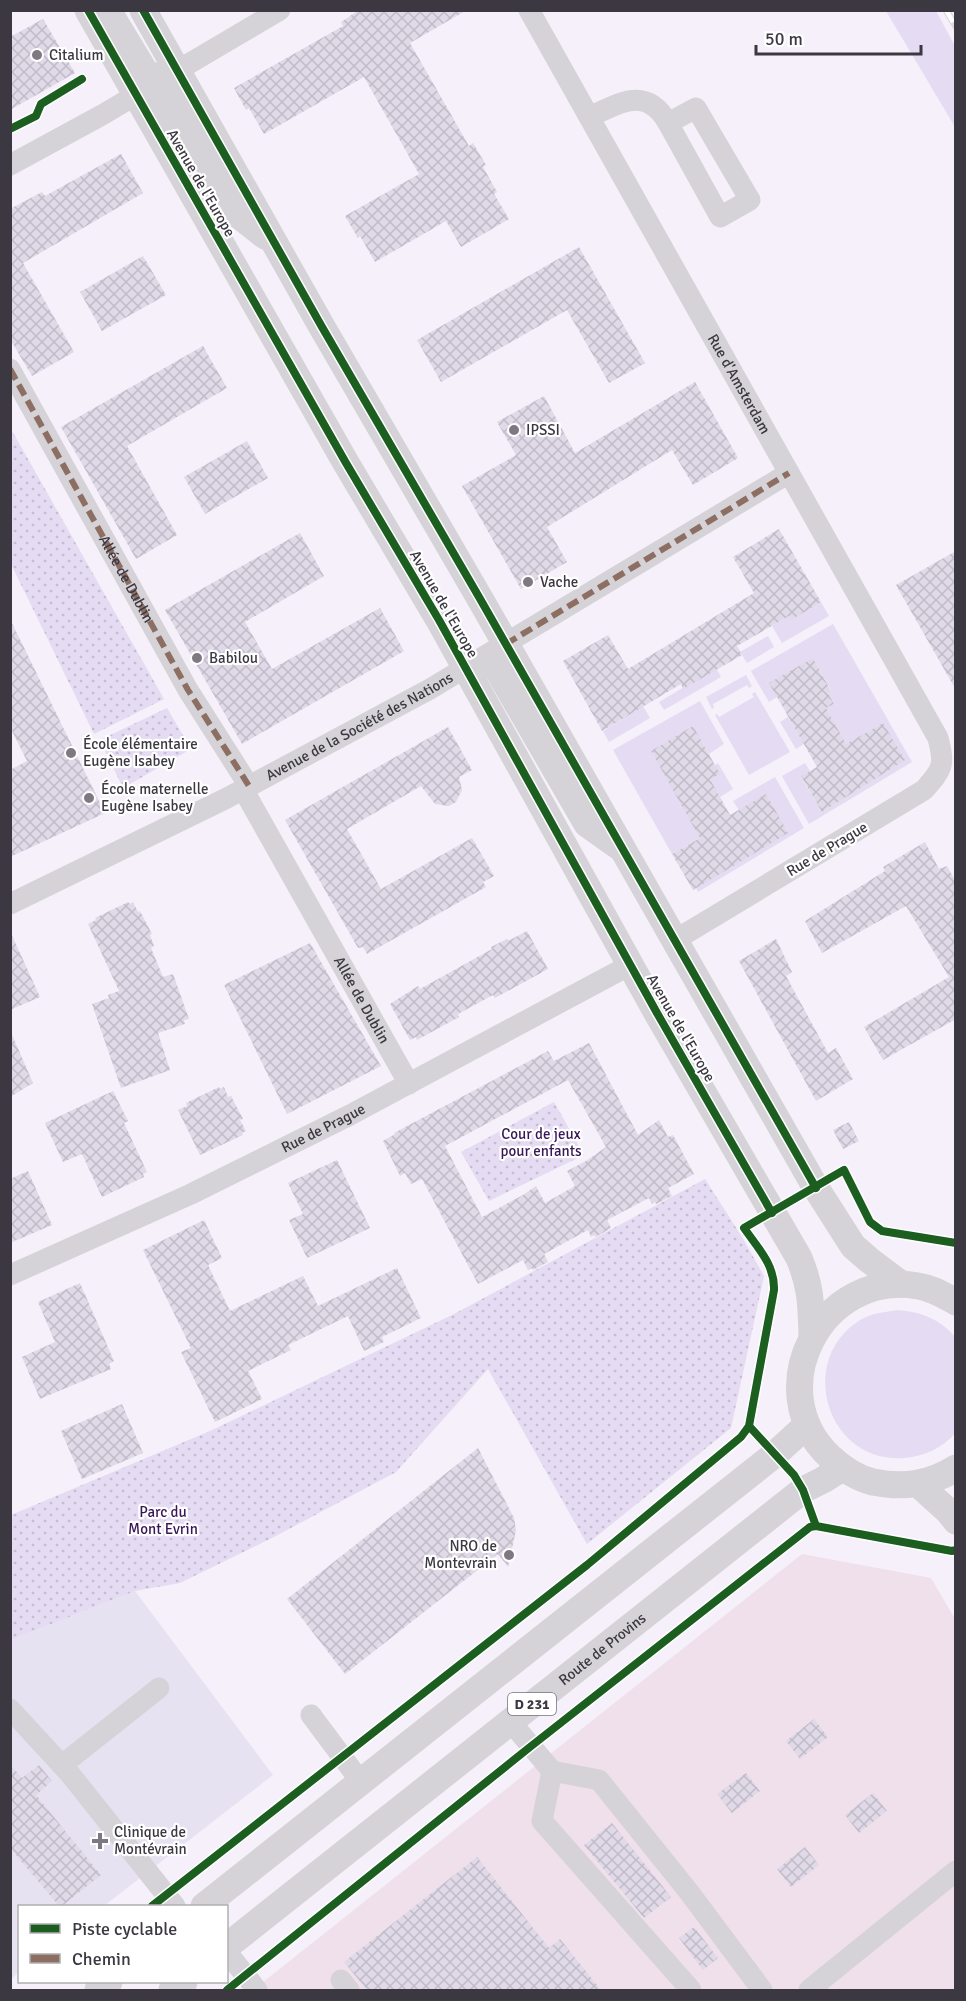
<svg xmlns="http://www.w3.org/2000/svg" width="966" height="2001" font-family="Signika,sans-serif">
	<defs>
		<pattern id="park-dots" width="8" height="8" patternUnits="userSpaceOnUse" patternTransform="scale(1.5)"><rect width="8" height="8" fill="#e5dbf2"/><path d="M2 2h.1M6 6h.1" fill="none" stroke="#c5bdd1" stroke-width="1.8" stroke-linecap="round"/></pattern>
		<pattern id="building-cross-hatch" width="8" height="8" patternUnits="userSpaceOnUse" patternTransform="scale(1.5)"><rect width="8" height="8" fill="#e0d9e8"/><path d="M0 0l8 8M0 8l8-8" fill="none" stroke="#c1bbc8"/></pattern>
	</defs>
	<rect width="100%" height="100%" fill="#f5f0fa"/>
	<path fill="#efe0eb" d="M 802,1554 L 931,1578 L 955,1619 L 955,1990 L 253,1990 Z"/>
	<path fill="#e7e2f2" d="M 135,1591 L 273,1775 L 104,1906 L 20,1906 L 19,1972 L 11,1979 L 11,1640 Z"/>
	<path fill="#e5dbf2" d="M 886,11 L 936,11 L 955,46 L 955,127 Z
		M 821,602 L 829,616 L 782,643 L 772,626 L 789,616 L 791,619 Z
		M 833,624 L 912,762 L 809,824 L 782,776 L 805,763 L 810,771 L 801,777 L 822,812 L 904,760 L 883,723 L 846,744 L 826,708 L 834,704 L 828,693 L 831,690 L 813,658 L 777,697 L 769,702 L 751,671 Z
		M 768,636 L 774,647 L 747,663 L 740,652 Z
		M 716,668 L 721,677 L 664,710 L 659,702 Z
		M 746,675 L 752,686 L 749,688 L 747,685 L 713,704 L 714,708 L 712,709 L 706,697 Z
		M 755,692 L 790,752 L 749,775 L 715,715 L 717,714 L 719,717 L 754,697 L 752,694 Z
		M 700,701 L 724,744 L 709,754 L 693,727 L 651,751 L 701,837 L 672,854 L 613,750 Z
		M 643,706 L 650,718 L 609,742 L 603,731 Z
		M 788,717 L 804,744 L 796,749 L 780,722 Z
		M 718,763 L 733,789 L 720,797 L 710,779 L 715,765 Z
		M 775,777 L 804,828 L 698,892 L 696,888 L 739,810 L 733,801 Z
		M 898,1310 C 921,1312 940,1319 955,1337 L 956,1432 C 943,1448 923,1457 903,1458 C 826,1463 795,1358 862,1319 C 873,1313 885,1312 898,1310 Z"/>
	<path fill="url(#park-dots)" d="M 11,429 L 164,699 L 94,734 L 11,564 Z
		M 167,708 L 191,749 L 123,788 L 100,740 Z
		M 554,1102 L 584,1155 L 489,1201 L 461,1152 Z
		M 705,1179 L 742,1237 L 764,1276 L 731,1428 L 587,1544 L 488,1369 L 396,1472 L 272,1538 L 180,1583 L 135,1591 L 11,1640 L 11,1515 L 210,1431 L 454,1314 Z"/>
	<path fill="url(#building-cross-hatch)" fill-rule="evenodd" d="M 359,10 L 467,10 L 410,43 L 469,146 L 473,143 L 486,165 L 483,167 L 497,192 L 494,194 L 509,219 L 461,247 L 446,221 L 375,262 L 360,236 L 358,238 L 345,216 L 419,174 L 364,77 L 264,134 L 249,108 L 246,110 L 234,88 L 343,26 L 341,22 Z
		M 43,19 L 75,73 L 10,110 L 10,37 Z
		M 121,154 L 143,193 L 23,263 L 74,352 L 32,376 L 10,339 L 10,209 L 42,192 L 45,196 Z
		M 579,247 L 645,363 L 609,383 L 567,310 L 441,382 L 417,340 Z
		M 143,256 L 166,295 L 102,331 L 80,292 Z
		M 203,346 L 227,388 L 127,446 L 177,535 L 136,559 L 61,427 Z
		M 695,382 L 738,458 L 693,485 L 672,450 L 547,527 L 567,562 L 521,589 L 462,486 L 516,455 L 497,422 L 544,396 L 575,453 Z
		M 247,441 L 268,478 L 205,514 L 184,477 Z
		M 779,529 L 821,602 L 791,620 L 789,616 L 737,646 L 742,655 L 683,689 L 681,684 L 602,731 L 563,661 L 608,635 L 628,669 L 754,593 L 733,557 Z
		M 300,533 L 324,576 L 245,622 L 272,669 L 380,608 L 404,651 L 242,744 L 165,610 Z
		M 956,551 L 956,690 L 896,585 Z
		M 10,619 L 105,813 L 10,857 L 10,770 L 27,761 L 10,727 Z
		M 813,658 L 831,691 L 828,693 L 834,704 L 826,708 L 846,744 L 883,723 L 905,760 L 822,812 L 801,776 L 817,767 L 769,683 Z
		M 693,726 L 720,774 L 710,779 L 730,815 L 766,794 L 788,833 L 693,890 L 672,854 L 700,838 L 651,751 Z
		M 448,727 L 472,770 L 459,777 L 462,790 L 456,802 L 449,806 L 435,804 L 421,786 L 347,829 L 381,889 L 472,838 L 494,876 L 483,882 L 486,887 L 367,954 L 363,947 L 358,948 L 285,820 Z
		M 925,842 L 939,869 L 947,866 L 956,882 L 956,1019 L 883,1060 L 864,1027 L 949,977 L 906,906 L 822,953 L 805,921 L 885,871 L 883,867 Z
		M 128,902 L 130,904 L 133,902 L 138,912 L 140,911 L 152,934 L 150,935 L 154,946 L 151,948 L 163,977 L 173,974 L 189,1019 L 184,1020 L 185,1024 L 158,1033 L 170,1070 L 121,1088 L 92,1004 L 109,998 L 108,995 L 119,991 L 88,924 L 96,920 L 95,918 Z
		M 10,931 L 40,997 L 10,1010 Z
		M 527,931 L 548,969 L 495,998 L 493,995 L 458,1014 L 459,1017 L 417,1040 L 416,1037 L 410,1040 L 390,1004 L 418,986 L 420,989 L 492,949 L 491,947 L 507,939 L 508,941 Z
		M 776,939 L 792,972 L 786,976 L 828,1053 L 836,1048 L 853,1079 L 816,1101 L 739,961 Z
		M 310,943 L 381,1066 L 287,1114 L 224,985 Z
		M 10,1030 L 33,1083 L 10,1097 Z
		M 589,1043 L 638,1135 L 659,1120 L 668,1137 L 673,1135 L 694,1174 L 668,1188 L 672,1196 L 656,1204 L 655,1202 L 652,1204 L 649,1198 L 607,1220 L 611,1228 L 596,1237 L 594,1235 L 591,1237 L 588,1230 L 544,1254 L 548,1262 L 533,1270 L 532,1268 L 528,1270 L 523,1260 L 478,1284 L 422,1179 L 411,1184 L 405,1173 L 400,1176 L 383,1141 L 395,1134 L 394,1133 L 548,1051 L 554,1061 ZM 568,1080 L 606,1147 L 586,1161 L 567,1171 L 575,1186 L 545,1203 L 536,1186 L 523,1195 L 482,1217 L 445,1146 Z
		M 219,1087 L 220,1089 L 224,1087 L 228,1097 L 231,1096 L 243,1119 L 240,1120 L 246,1131 L 242,1133 L 243,1135 L 200,1155 L 178,1110 L 187,1106 L 186,1103 Z
		M 113,1091 L 128,1121 L 124,1123 L 147,1172 L 143,1174 L 144,1177 L 102,1197 L 82,1154 L 63,1162 L 45,1123 Z
		M 849,1122 L 859,1141 L 843,1149 L 833,1130 Z
		M 337,1160 L 370,1228 L 307,1258 L 289,1220 L 303,1214 L 288,1183 Z
		M 28,1171 L 52,1225 L 10,1243 L 10,1179 Z
		M 204,1220 L 222,1258 L 208,1265 L 230,1311 L 303,1276 L 318,1306 L 397,1268 L 421,1318 L 382,1337 L 384,1342 L 364,1351 L 348,1316 L 288,1345 L 291,1350 L 248,1371 L 262,1399 L 215,1422 L 181,1352 L 191,1348 L 143,1250 Z
		M 80,1283 L 114,1361 L 109,1364 L 111,1369 L 40,1399 L 22,1357 L 55,1342 L 38,1302 Z
		M 122,1404 L 143,1453 L 82,1479 L 61,1431 Z
		M 478,1448 L 514,1518 L 516,1530 L 508,1567 L 498,1554 L 345,1674 L 287,1599 Z
		M 814,1719 L 828,1737 L 800,1759 L 786,1741 Z
		M 10,1764 L 22,1778 L 39,1765 L 52,1781 L 36,1795 L 101,1875 L 62,1906 L 59,1906 L 10,1848 Z
		M 746,1773 L 760,1791 L 732,1813 L 717,1794 Z
		M 873,1793 L 887,1811 L 859,1833 L 845,1815 Z
		M 612,1823 L 671,1897 L 644,1918 L 584,1845 Z
		M 805,1847 L 819,1865 L 791,1887 L 777,1869 Z
		M 477,1857 L 549,1948 L 560,1939 L 601,1990 L 367,1990 L 344,1962 Z
		M 694,1927 L 718,1958 L 703,1970 L 679,1938 Z"/>
	<g fill="none" stroke-linecap="round" stroke-linejoin="round">
		<g stroke="#d5d3d7" stroke-width="21">
			<path id="s1" d="M 529,10 L 938,738 C 945,765 943,769 924,790 L 675,940"/>
			<path d="M 589,117 C 620,103 646,85 668,123 L 720,217 L 750,200 L 696,108 L 668,123"/>
			<path d="M 10,165 L 102,115 L 280,10"/>
			<path id="s2" d="M 10,369 L 188,690 L 249,786"/>
			<path id="s3" d="M 243,789 L 409,1084"/>
			<path id="s4" d="M 10,904 L 227,798 L 430,689 L 789,473"/>
			<path id="s5" d="M 10,1275 L 191,1194 L 350,1115 L 630,965"/>
			<path d="M 10,1709 L 70,1774 L 175,1906"/>
			<path d="M 311,1715 L 361,1782"/>
			<path d="M 510,1721 L 552,1771"/>
			<path d="M 62,1765 L 159,1688"/>
			<path d="M 226,1951 L 257,1990"/>
			<path d="M 341,1980 L 349,1990"/>
			<path d="M 691,1990 L 542,1821 L 552,1771 L 599,1780 L 689,1892 L 762,1990"/>
			<path d="M 809,1990 L 956,1871"/>
		</g>
		<g stroke="#d5d3d7" stroke-width="27">
			<path d="M 88,10 L 346,463 L 439,620 L 657,1013 L 799,1258 C 811,1286 811,1305 812,1335"/>
			<path d="M 143,10 L 322,327 L 479,597 L 816,1188 L 853,1246 L 869,1260 L 901,1284"/>
			<path d="M 113,19 L 147,75 L 166,77"/>
			<path d="M 143,91 L 166,94 L 237,214 L 265,236"/>
			<path d="M 473,663 L 496,667 L 587,824 L 618,846"/>
			<path d="M 956,1302 C 943,1295 932,1288 918,1286 C 822,1269 759,1390 830,1457 C 842,1468 856,1478 873,1482 C 903,1488 929,1485 956,1468"/>
			<path d="M 918,1484 L 948,1511 L 956,1521"/>
			<path d="M 204,1906 L 774,1455 L 807,1425"/>
			<path id="s6" d="M 226,1947 L 803,1490 L 823,1480 L 842,1468"/>
			<path d="M 98,1990 L 109,1982"/>
			<path d="M 172,1990 L 184,1982"/>
		</g>
		<defs>
			<path id="rail" d="M 946,10 L 956,27"/>
		</defs>
		<use href="#rail" stroke="#dad9db" stroke-width="7"/>
		<use href="#rail" stroke="#fff" stroke-width="4.5" stroke-dasharray="14" stroke-linecap="butt"/>
		<path stroke="#8d6e63" stroke-width="6" stroke-dasharray="12 6" stroke-linecap="butt" d="M 10,369 L 188,690 L 249,786
			M 506,644 L 789,473"/>
		<defs>
			<path id="cycleway" d="M 88,10 L 346,463 L 439,620 L 657,1013 L 772,1213
				M 143,10 L 322,327 L 479,597 L 816,1188
				M 10,129 L 36,116 L 41,104 L 82,79
				M 749,1426 L 794,1475 L 803,1490 L 816,1526
				M 152,1906 L 587,1565 L 741,1437 L 749,1426 L 774,1290 C 775,1265 758,1248 744,1228 L 844,1170 L 870,1222 L 882,1231 L 956,1243
				M 227,1990 L 530,1747 L 810,1527 L 816,1526 L 952,1551 L 956,1550"/>
		</defs>
		<use href="#cycleway" stroke="#fff" stroke-width="11"/>
		<use href="#cycleway" stroke="#1b5e20" stroke-width="8"/>
	</g>
	<g fill="#7d7882" stroke="#fff" stroke-width="2">
		<circle cx="37" cy="55" r="6"/>
		<circle cx="514" cy="430" r="6"/>
		<circle cx="528" cy="582" r="6"/>
		<circle cx="197" cy="658" r="6"/>
		<circle cx="71" cy="753" r="6"/>
		<circle cx="89" cy="798" r="6"/>
		<circle cx="509" cy="1555" r="6"/>
		<path d="M97 1832h6v6h6v6h-6v6h-6v-6h-6v-6h6z"/>
	</g>
	<g text-anchor="middle" stroke-width="4.5" stroke-linejoin="round" paint-order="stroke">
		<rect fill="#fff" stroke="#76747b" stroke-width="1.5" x="508" y="1693" width="48" height="22" rx="4.5"/>
		<g font-size="14" font-weight="bold" fill="#3c3842">
			<text x="532" y="1709">D 231</text>
		</g>
		<g font-size="15" fill="#3c3842" stroke="#fff" text-anchor="start">
			<text x="49" y="60">Citalium</text>
			<text x="526" y="435">IPSSI</text>
			<text x="540" y="587">Vache</text>
			<text x="209" y="663">Babilou</text>
			<text x="83" y="749">École élémentaire<tspan x="83" dy="17">Eugène Isabey</tspan></text>
			<text x="101" y="794">École maternelle<tspan x="101" dy="17">Eugène Isabey</tspan></text>
			<text x="497" y="1551" text-anchor="end">NRO de<tspan x="497" dy="17">Montevrain</tspan></text>
			<text x="114" y="1837">Clinique de<tspan x="114" dy="17">Montévrain</tspan></text>
		</g>
		<g font-size="15" fill="#3c3842" stroke="#fff">
			<text transform="translate(201 183) rotate(60)" y="5">Avenue de l'Europe</text>
			<text dy="5" stroke="none"><textPath href="#s1" startOffset="429">Rue d'Amsterdam</textPath></text>
			<text dy="5" stroke="none"><textPath href="#s2" startOffset="240">Allée de Dublin</textPath></text>
			<text transform="translate(444 604) rotate(60)" y="5">Avenue de l'Europe</text>
			<text dy="5" stroke="none"><textPath href="#s4" startOffset="392">Avenue de la Société des Nations</textPath></text>
			<text transform="translate(827 849) rotate(-31)" y="5">Rue de Prague</text>
			<text dy="5" stroke="none"><textPath href="#s3" startOffset="242">Allée de Dublin</textPath></text>
			<text transform="translate(681 1028) rotate(60)" y="5">Avenue de l'Europe</text>
			<text dy="5" stroke="none"><textPath href="#s5" startOffset="346">Rue de Prague</textPath></text>
			<text dy="5" stroke="none"><textPath href="#s6" startOffset="480">Route de Provins</textPath></text>
		</g>
		<g font-size="15" fill="#391657" stroke="#fff">
			<text x="541" y="1139">Cour de jeux<tspan x="541" dy="17">pour enfants</tspan></text>
			<text x="163" y="1517">Parc du<tspan x="163" dy="17">Mont Evrin</tspan></text>
		</g>
	</g>
	<rect width="966" height="2001" fill="none" stroke="#3c3842" stroke-width="24"/>
	<rect x="18" y="1905" width="210" height="78" fill="#ffffff" stroke="#b1afb3" stroke-width="1.5"/>
	<rect x="30" y="1924" width="30" height="9" fill="#1b5e20" stroke="#b1afb3" stroke-width="1.5"/>
	<text x="72" y="1935" font-size="18" fill="#3c3842">Piste cyclable</text>
	<rect x="30" y="1954" width="30" height="9" fill="#8d6e63" stroke="#b1afb3" stroke-width="1.5"/>
	<text x="72" y="1965" font-size="18" fill="#3c3842">Chemin</text>
	<path d="M756 45v9h165v-9" fill="none" stroke="#3c3842" stroke-width="3"/>
	<text x="765" y="45" font-size="18" fill="#3c3842" stroke="#ffffff" stroke-width="4.5" paint-order="stroke">50 m</text>
</svg>
